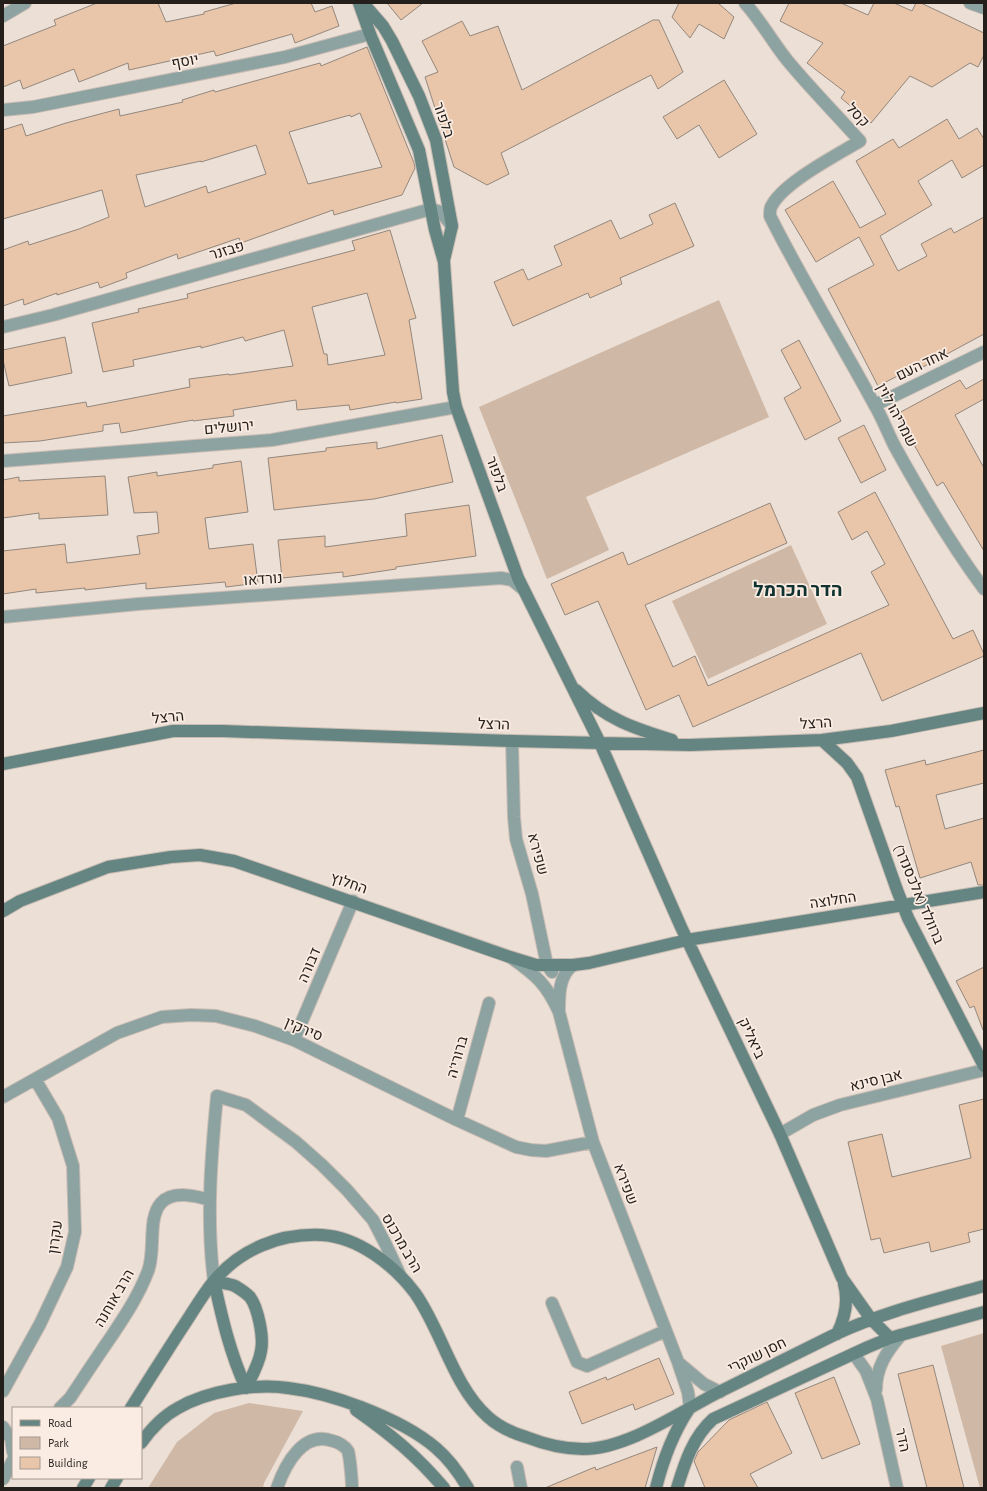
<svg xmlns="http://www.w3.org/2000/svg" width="987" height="1491" font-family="'Alegreya Sans',Heebo,sans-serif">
	<rect width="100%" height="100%" fill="#ecdfd5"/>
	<path fill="#cfb8a6" d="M 719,300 L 769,417 L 586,497 L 609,550 L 547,579 L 479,407 Z
		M 791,545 L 827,624 L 708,679 L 672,601 Z
		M 984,1333 L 984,1488 L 980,1488 L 941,1346 Z
		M 249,1403 L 303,1411 L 264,1483 L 263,1488 L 148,1488 L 177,1442 L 214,1413 Z"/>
	<path fill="#e9c6aa" stroke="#93877d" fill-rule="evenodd" d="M 97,3 L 158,3 L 166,22 L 204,14 L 204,12 L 236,3 L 311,3 L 315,12 L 332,6 L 339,26 L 295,43 L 292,34 L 216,56 L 214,51 L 129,70 L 128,63 L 79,82 L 74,69 L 23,89 L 20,80 L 3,87 L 3,46 L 56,25 L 54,20 Z
		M 387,3 L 423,3 L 401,20 Z
		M 679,3 L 718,3 L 734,17 L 724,39 L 699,24 L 690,38 L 672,17 Z
		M 789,3 L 841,3 L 868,15 L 874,3 L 894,3 L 912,11 L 916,3 L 921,3 L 984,33 L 984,55 L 978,67 L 970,63 L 932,87 L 910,76 L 871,123 L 841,98 L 845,92 L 807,63 L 823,43 L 780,21 Z
		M 653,20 L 659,20 L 683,72 L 658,89 L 651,75 L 501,153 L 509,174 L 487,185 L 454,167 L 425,77 L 438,72 L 422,41 L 462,21 L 470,36 L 498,26 L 522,90 Z
		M 367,47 L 414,163 L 415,168 L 402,195 L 334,215 L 333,210 L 241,243 L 239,238 L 178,259 L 177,254 L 126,273 L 127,278 L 100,288 L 98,282 L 57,295 L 57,293 L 24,305 L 23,299 L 3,306 L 3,250 L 28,241 L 29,245 L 79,229 L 109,217 L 102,190 L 3,219 L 3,130 L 22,124 L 26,136 L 66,123 L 119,109 L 120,116 L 183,102 L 182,100 L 214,90 L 215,92 L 320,63 L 321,66 ZM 360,113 L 382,167 L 308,184 L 289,132 L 350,115 L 351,117 ZM 256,145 L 266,174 L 208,193 L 206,186 L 145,207 L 136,175 L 201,161 L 201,162 Z
		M 724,80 L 757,134 L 719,158 L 699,125 L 677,139 L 663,117 Z
		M 947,119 L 959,139 L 977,128 L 984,139 L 984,165 L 962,178 L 952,160 L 918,181 L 932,205 L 880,236 L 898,271 L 927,256 L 921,244 L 951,228 L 954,233 L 984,217 L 984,334 L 923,367 L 921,364 L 878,386 L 828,289 L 874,265 L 859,237 L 816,262 L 785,210 L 833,181 L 860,228 L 886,214 L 856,161 L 893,139 L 899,148 Z
		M 675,203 L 694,246 L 620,278 L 622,284 L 590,298 L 588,293 L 513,326 L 494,282 L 523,269 L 528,280 L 562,265 L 554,246 L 611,220 L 620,239 L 653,224 L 649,215 Z
		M 390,230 L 416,318 L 409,320 L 422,399 L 396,403 L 396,402 L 350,410 L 349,405 L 297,410 L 296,400 L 233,410 L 234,416 L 193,421 L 193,420 L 121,433 L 119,423 L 103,425 L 103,431 L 40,441 L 3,443 L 3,416 L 86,402 L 87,407 L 190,387 L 189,379 L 229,374 L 229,375 L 293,366 L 284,330 L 245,341 L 243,337 L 201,348 L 201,346 L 133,360 L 134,366 L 103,372 L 92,323 L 139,312 L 138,309 L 188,298 L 187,294 L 355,250 L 352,241 ZM 367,293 L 385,355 L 328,365 L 327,354 L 324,354 L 312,307 Z
		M 65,337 L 72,373 L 9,386 L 3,360 L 3,350 Z
		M 799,340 L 841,421 L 805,440 L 784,398 L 801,388 L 781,350 Z
		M 984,379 L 984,399 L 955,415 L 984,468 L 984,551 L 943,482 L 937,486 L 897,414 L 960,380 L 966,389 Z
		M 864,425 L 886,470 L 861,483 L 838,438 Z
		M 442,435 L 453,482 L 374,499 L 274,510 L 268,458 L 326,451 L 326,448 L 377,442 L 377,449 Z
		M 241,461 L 248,512 L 205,518 L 209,549 L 253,544 L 258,583 L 226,587 L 225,582 L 146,589 L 146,583 L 85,590 L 85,588 L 36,593 L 36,589 L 3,594 L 3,551 L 65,544 L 67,563 L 140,554 L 137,536 L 159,533 L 157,512 L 134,513 L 128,477 L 157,472 L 157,476 L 213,468 L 213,465 Z
		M 105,476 L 108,515 L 39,519 L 39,513 L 3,518 L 3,480 L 19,477 L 19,481 Z
		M 875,492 L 953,639 L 973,630 L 984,654 L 984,656 L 882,701 L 861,653 L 693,727 L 679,695 L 646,710 L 598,601 L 565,615 L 551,584 L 623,552 L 628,565 L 770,503 L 787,543 L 645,605 L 673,667 L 695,656 L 708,686 L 889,605 L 871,572 L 885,564 L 867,531 L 852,540 L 838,512 Z
		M 469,505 L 476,556 L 396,567 L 396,569 L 343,577 L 343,572 L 282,578 L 278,540 L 325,536 L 325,547 L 407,536 L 405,514 Z
		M 984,750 L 984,783 L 936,795 L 945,829 L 984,818 L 984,885 L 978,885 L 971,862 L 920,878 L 899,806 L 896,807 L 885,770 L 925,760 L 926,765 Z
		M 984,967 L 984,1030 L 983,1030 L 974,1006 L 970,1008 L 956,981 Z
		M 984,1099 L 984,1229 L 968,1233 L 970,1242 L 931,1252 L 929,1242 L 884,1253 L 880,1238 L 871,1240 L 848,1142 L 882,1134 L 892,1177 L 971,1158 L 959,1105 Z
		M 659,1358 L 674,1394 L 635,1410 L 633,1404 L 582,1424 L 569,1392 L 606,1377 L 607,1380 Z
		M 933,1365 L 964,1488 L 927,1488 L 898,1374 Z
		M 834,1377 L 860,1444 L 822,1459 L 795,1393 Z
		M 767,1402 L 792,1453 L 750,1474 L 758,1488 L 705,1488 L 694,1461 L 698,1452 L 729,1420 Z
		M 657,1447 L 645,1488 L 545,1488 L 595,1467 L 596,1470 Z"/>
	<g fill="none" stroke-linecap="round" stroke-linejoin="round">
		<defs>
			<path id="street" d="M 745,3 C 761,21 772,41 787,60 C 810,88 836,114 860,141 C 837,155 782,183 771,207 C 770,209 770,213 770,216 C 802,280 840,341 874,404 C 882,417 887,431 894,445 C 921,494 950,543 984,589
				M 970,3 L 984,8
				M 3,16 L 25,3
				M 3,110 L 33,107 L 285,57 L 370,34
				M 3,327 L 53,315 L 431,209 L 441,212 L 452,226
				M 875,405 L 984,352
				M 3,461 L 272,440 L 456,407
				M 3,617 L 138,604 L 501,578 L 512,580 L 523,589
				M 512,741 L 514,817 L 516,839 L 532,894 L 547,965 L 552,972
				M 513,959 C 536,975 547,985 559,1012 L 593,1142 L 678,1362 L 688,1392 L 690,1408
				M 559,1010 C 559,995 559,975 573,965
				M 294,1040 L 353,901
				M 3,1097 L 117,1033 L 162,1017 L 191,1015 L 216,1016 L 255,1026 L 294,1040 L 457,1120 L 516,1147 L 531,1150 L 546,1151 L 593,1142
				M 457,1120 L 489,1003
				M 780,1134 L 813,1115 L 840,1105 L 984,1070
				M 214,1281 C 206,1220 211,1157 217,1096 L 246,1105 L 296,1142 L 322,1165 L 347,1190 L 373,1220 L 386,1245 L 400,1275
				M 552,1303 L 577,1362 L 587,1366 L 665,1331
				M 854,1354 L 866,1371 L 877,1399 L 897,1488
				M 679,1363 L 704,1384 L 720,1392
				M 876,1390 C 876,1368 886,1352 901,1335
				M 3,1391 L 40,1324 L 67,1267 L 75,1232 L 73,1166 L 58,1118 L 35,1079
				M 60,1408 L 70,1398 C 84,1377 97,1357 111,1337 C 125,1316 139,1295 148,1271 C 156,1251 147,1219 161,1203 C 173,1190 196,1196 210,1200
				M 3,1427 L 11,1439 L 13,1452
				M 517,1467 L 521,1488
				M 3,1479 L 13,1460
				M 277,1488 C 285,1465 303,1430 333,1441 C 338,1442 345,1446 348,1451 C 350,1457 352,1481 352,1488"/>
			<path id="secondary" d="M 359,3 L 370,34 L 419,150 L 435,230 L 444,262 L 453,392 L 456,407 L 518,578 L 600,743 L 681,927 L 780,1134 L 842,1278 L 871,1319 L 890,1338
				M 363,3 L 383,26 L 392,41 L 419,96 L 436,140 L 452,226 L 444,260
				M 576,690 C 606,719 633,728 672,740
				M 822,740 L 847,763 L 857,777 L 897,890 L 908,918 L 984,1066
				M 3,764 L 173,731 L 223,731 L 512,741 L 690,745 L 822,740 L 891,731 L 984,713
				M 3,911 L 20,901 L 108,867 L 171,857 L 200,855 L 234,861 L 510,957 L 536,965 L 573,965 L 589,963 L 687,940 L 984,892
				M 214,1281 C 220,1283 228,1283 235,1286 C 240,1289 246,1293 250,1297 C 258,1308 264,1337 261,1351 C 259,1364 252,1376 246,1388
				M 214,1281 C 222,1318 230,1353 246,1388
				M 837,1334 C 845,1318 849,1302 844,1284
				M 131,1408 C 147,1382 164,1356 180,1331 C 191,1315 201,1297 213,1282 C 240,1249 280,1233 322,1235 C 358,1237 394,1265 415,1293 C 442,1331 453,1386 488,1417 C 499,1427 513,1433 526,1437 C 544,1444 564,1449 583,1449 C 628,1449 681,1411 721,1391 C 759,1372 797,1353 836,1334 C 883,1312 934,1300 984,1286
				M 356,1410 C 390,1434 416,1455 444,1488
				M 141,1443 C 151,1429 163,1416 178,1408 C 207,1391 255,1383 288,1388 C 313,1391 337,1398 361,1407 C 387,1417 414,1429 436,1448 C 449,1459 459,1473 468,1488
				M 83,1488 L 89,1478
				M 111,1488 L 117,1478
				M 656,1488 C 663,1460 673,1433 689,1409
				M 677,1488 C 685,1462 693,1437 713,1419 L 868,1347 L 890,1338 L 984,1312"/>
		</defs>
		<use href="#street" stroke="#c8bcb4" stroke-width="14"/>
		<use href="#secondary" stroke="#c8bcb4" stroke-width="14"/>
		<use href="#street" stroke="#8da3a1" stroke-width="12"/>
		<use href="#secondary" stroke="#648581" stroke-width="12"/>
	</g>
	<g text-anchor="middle" stroke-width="3.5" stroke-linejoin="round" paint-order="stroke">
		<g font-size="15" fill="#241f1b" stroke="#faece2">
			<text transform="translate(185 61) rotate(-11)" y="5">יוסף</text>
			<text transform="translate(858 115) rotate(47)" y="5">קסל</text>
			<text transform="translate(444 120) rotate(71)" y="5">בלפור</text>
			<text transform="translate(227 250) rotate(-16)" y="5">פבזנר</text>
			<text transform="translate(922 364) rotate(-26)" y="5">אחד העם</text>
			<text transform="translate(897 415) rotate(62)" y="5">שמריהו לוין</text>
			<text transform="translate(229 427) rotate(-5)" y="5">ירושלים</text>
			<text transform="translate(497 474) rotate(70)" y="5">בלפור</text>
			<text transform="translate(263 579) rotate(-4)" y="5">נורדאו</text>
			<text transform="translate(168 717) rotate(-6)" y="5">הרצל</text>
			<text transform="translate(816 723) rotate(-4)" y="5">הרצל</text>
			<text transform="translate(494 724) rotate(2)" y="5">הרצל</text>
			<text transform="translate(538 854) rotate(75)" y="5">שפירא</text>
			<text transform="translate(349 883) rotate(19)" y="5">החלוץ</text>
			<text transform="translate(919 894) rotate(67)" y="5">ברוולד (אלכסנדר)</text>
			<text transform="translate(833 900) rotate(-9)" y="5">החלוצה</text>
			<text transform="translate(309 965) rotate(-67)" y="5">דבורה</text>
			<text transform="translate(304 1029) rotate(23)" y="5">סירקין</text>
			<text transform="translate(752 1038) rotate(65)" y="5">ביאליק</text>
			<text transform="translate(457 1057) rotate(-74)" y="5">ברורי'ה</text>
			<text transform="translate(876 1080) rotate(-14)" y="5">אבן סינא</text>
			<text transform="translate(626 1184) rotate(69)" y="5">שפירא</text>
			<text transform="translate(55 1237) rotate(-82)" y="5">עקרון</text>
			<text transform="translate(402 1243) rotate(60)" y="5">הרב מרכוס</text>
			<text transform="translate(114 1298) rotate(-60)" y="5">הרב אוחנה</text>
			<text transform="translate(757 1355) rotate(-26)" y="5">חסן שוקרי</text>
			<text transform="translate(903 1440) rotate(78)" y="5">הדר</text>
		</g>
		<g font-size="19" font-weight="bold" fill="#0f3230" stroke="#faece2">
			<text x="798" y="596">הדר הכרמל</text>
		</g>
	</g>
	<rect width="987" height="1491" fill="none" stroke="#241f1b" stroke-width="8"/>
	<rect x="12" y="1407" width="130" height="72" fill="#faece2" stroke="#a49a92"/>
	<rect x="20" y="1420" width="20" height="6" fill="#648581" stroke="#a49a92"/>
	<text x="48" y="1427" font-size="12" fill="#241f1b">Road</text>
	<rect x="20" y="1437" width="20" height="12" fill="#cfb8a6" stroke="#a49a92"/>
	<text x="48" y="1447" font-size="12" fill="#241f1b">Park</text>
	<rect x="20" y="1457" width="20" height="12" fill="#e9c6aa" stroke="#a49a92"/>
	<text x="48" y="1467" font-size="12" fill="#241f1b">Building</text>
</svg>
